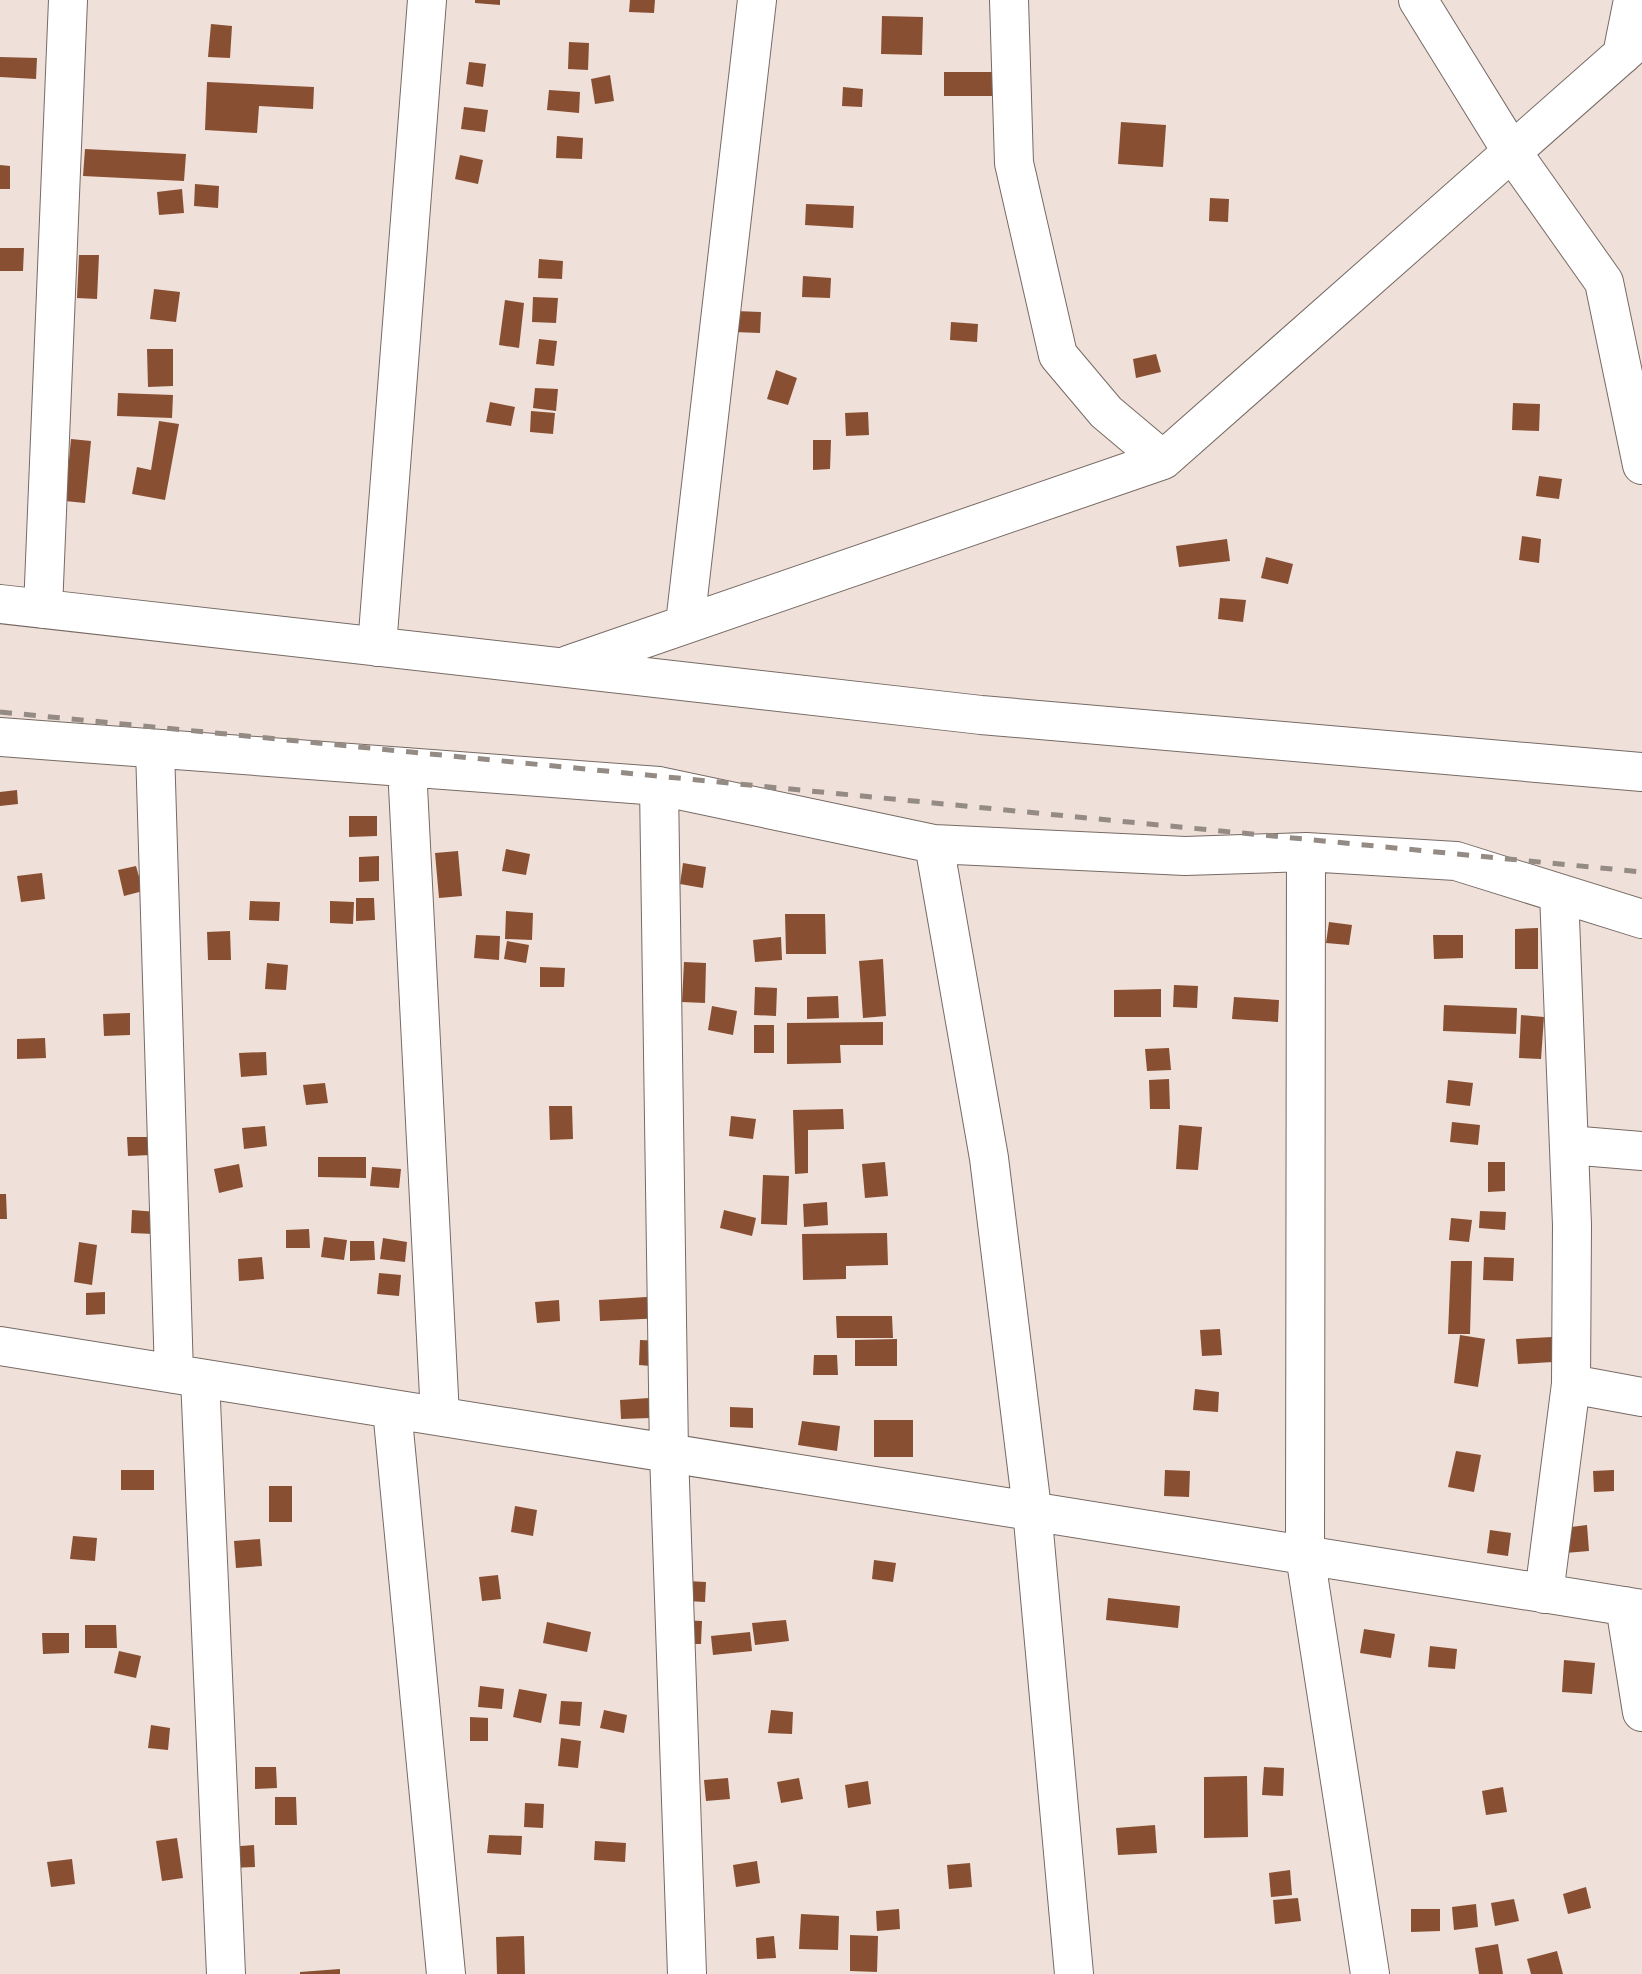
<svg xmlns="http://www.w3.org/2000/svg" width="1642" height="1974" font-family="'Alegreya Sans',sans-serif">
	<rect width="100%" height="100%" fill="#efe0d9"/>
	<path fill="#884f32" d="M 475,0 L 500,0 L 500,5 L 475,3 Z
		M 630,0 L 655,0 L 654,13 L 629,12 Z
		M 882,16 L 923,17 L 922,55 L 881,54 Z
		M 211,24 L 232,26 L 230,58 L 208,57 Z
		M 569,42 L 589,43 L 588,70 L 568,69 Z
		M 0,57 L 37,58 L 36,79 L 0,77 Z
		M 469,62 L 486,64 L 483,87 L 466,84 Z
		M 944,72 L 993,72 L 992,96 L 944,96 Z
		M 610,75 L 614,101 L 595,104 L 591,79 Z
		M 207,82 L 314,87 L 313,109 L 259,106 L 257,133 L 205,130 Z
		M 843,87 L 863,89 L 862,107 L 842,106 Z
		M 549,90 L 580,92 L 579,113 L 547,110 Z
		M 464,107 L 488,110 L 485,132 L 461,129 Z
		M 1121,122 L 1166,125 L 1163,167 L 1118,164 Z
		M 557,136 L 583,138 L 582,159 L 556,158 Z
		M 85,149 L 186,154 L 184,181 L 83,176 Z
		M 460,155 L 483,160 L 478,184 L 455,179 Z
		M 0,165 L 10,166 L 10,189 L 0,189 Z
		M 195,184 L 219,186 L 218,208 L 194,206 Z
		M 182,189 L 184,213 L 159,215 L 157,192 Z
		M 1210,198 L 1229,199 L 1228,222 L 1209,221 Z
		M 806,204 L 854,206 L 853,228 L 805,225 Z
		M 0,248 L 24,248 L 23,271 L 0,271 Z
		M 79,255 L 99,255 L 97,299 L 77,298 Z
		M 539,259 L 563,261 L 562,279 L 538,278 Z
		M 803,276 L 831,278 L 830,298 L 802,297 Z
		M 154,289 L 180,292 L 176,322 L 150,319 Z
		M 533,297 L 558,298 L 556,323 L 532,322 Z
		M 505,300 L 524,303 L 519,348 L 499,345 Z
		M 736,311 L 761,312 L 760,333 L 734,332 Z
		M 951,322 L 978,324 L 977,342 L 950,340 Z
		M 539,339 L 557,341 L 554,366 L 536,364 Z
		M 147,349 L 173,349 L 173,386 L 148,387 Z
		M 1156,354 L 1161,372 L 1136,378 L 1133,359 Z
		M 776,370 L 797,378 L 788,405 L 767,399 Z
		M 535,388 L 558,389 L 556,411 L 533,408 Z
		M 118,393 L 173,395 L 172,418 L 117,416 Z
		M 490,402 L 515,407 L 511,426 L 486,422 Z
		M 1513,403 L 1540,404 L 1539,431 L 1512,430 Z
		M 531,411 L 555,413 L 553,434 L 530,432 Z
		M 868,412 L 869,435 L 846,436 L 845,413 Z
		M 159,421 L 179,424 L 165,500 L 132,494 L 137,467 L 151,470 Z
		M 71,439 L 91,441 L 85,503 L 65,501 Z
		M 813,440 L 831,440 L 830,469 L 813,470 Z
		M 1539,476 L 1562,479 L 1559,499 L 1536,496 Z
		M 1522,536 L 1541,539 L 1539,563 L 1519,560 Z
		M 1227,539 L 1230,561 L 1179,567 L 1176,546 Z
		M 1266,557 L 1293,564 L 1288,584 L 1261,578 Z
		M 1220,598 L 1246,600 L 1243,622 L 1218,619 Z
		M 17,790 L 18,804 L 0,806 L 0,792 Z
		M 349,816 L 377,816 L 377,836 L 349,837 Z
		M 506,849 L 530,854 L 526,875 L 502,871 Z
		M 458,851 L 462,896 L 439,898 L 435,853 Z
		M 379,856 L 379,881 L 359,882 L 359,857 Z
		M 683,863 L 706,867 L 703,888 L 680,884 Z
		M 136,866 L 143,891 L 124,896 L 118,870 Z
		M 42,873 L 45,899 L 21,902 L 17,876 Z
		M 356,898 L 374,898 L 375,920 L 356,921 Z
		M 250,901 L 280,902 L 279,921 L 249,920 Z
		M 330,901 L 354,902 L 353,924 L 330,923 Z
		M 506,911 L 533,913 L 532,940 L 505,939 Z
		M 785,914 L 825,914 L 826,954 L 786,954 Z
		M 1329,922 L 1352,925 L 1349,945 L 1326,943 Z
		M 1538,928 L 1538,969 L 1515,969 L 1515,929 Z
		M 230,931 L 231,960 L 208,960 L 207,932 Z
		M 476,935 L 500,936 L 499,960 L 474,958 Z
		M 1433,935 L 1463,935 L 1463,958 L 1434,959 Z
		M 781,937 L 782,960 L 755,962 L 753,940 Z
		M 507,941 L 529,945 L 526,963 L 504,959 Z
		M 883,959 L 886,1016 L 863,1018 L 859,961 Z
		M 684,962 L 706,963 L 705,1003 L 682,1002 Z
		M 267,963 L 288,965 L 286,990 L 265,989 Z
		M 540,967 L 565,968 L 564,987 L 540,987 Z
		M 1174,985 L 1198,986 L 1197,1008 L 1173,1007 Z
		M 755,987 L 777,988 L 776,1016 L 754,1015 Z
		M 1161,989 L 1161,1017 L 1114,1017 L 1114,990 Z
		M 838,996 L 839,1018 L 807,1019 L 807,997 Z
		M 1234,997 L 1279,1000 L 1278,1022 L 1232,1019 Z
		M 1444,1005 L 1517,1008 L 1516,1034 L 1443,1031 Z
		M 712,1006 L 737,1011 L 733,1035 L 708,1030 Z
		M 130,1013 L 130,1035 L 104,1036 L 103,1014 Z
		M 1521,1015 L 1544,1017 L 1541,1059 L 1519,1058 Z
		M 883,1022 L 883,1045 L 840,1045 L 841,1063 L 787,1064 L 787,1023 Z
		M 754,1025 L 774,1025 L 774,1053 L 754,1053 Z
		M 45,1038 L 46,1058 L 17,1059 L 17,1039 Z
		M 1169,1048 L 1171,1070 L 1147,1071 L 1145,1049 Z
		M 266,1052 L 267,1075 L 241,1077 L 239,1053 Z
		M 1169,1079 L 1170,1109 L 1150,1109 L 1149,1080 Z
		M 1448,1080 L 1473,1083 L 1470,1106 L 1446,1103 Z
		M 325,1083 L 328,1103 L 306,1105 L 303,1085 Z
		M 549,1106 L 572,1106 L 573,1139 L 550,1140 Z
		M 843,1109 L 844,1129 L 808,1130 L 808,1173 L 795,1174 L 793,1110 Z
		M 731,1116 L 756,1119 L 753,1139 L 729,1136 Z
		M 1452,1122 L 1480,1125 L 1478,1145 L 1450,1142 Z
		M 1179,1125 L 1202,1127 L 1198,1170 L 1176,1169 Z
		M 265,1126 L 267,1146 L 244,1149 L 242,1128 Z
		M 127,1137 L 151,1137 L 151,1155 L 128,1156 Z
		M 318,1157 L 366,1157 L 366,1178 L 318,1177 Z
		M 885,1162 L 888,1196 L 865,1198 L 862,1164 Z
		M 1488,1162 L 1505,1162 L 1505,1191 L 1488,1192 Z
		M 239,1164 L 243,1187 L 219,1193 L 214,1169 Z
		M 372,1167 L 401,1169 L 399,1188 L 370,1186 Z
		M 763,1175 L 789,1176 L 787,1225 L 761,1224 Z
		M 0,1194 L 6,1194 L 7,1219 L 0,1219 Z
		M 827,1202 L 828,1225 L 804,1227 L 803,1204 Z
		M 132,1210 L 157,1212 L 154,1234 L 131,1233 Z
		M 724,1210 L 756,1218 L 752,1236 L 720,1228 Z
		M 1480,1211 L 1506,1212 L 1505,1230 L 1479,1228 Z
		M 1451,1218 L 1472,1220 L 1469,1242 L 1449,1240 Z
		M 309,1229 L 310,1248 L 286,1248 L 286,1230 Z
		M 887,1233 L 888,1265 L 846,1266 L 846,1279 L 803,1280 L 802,1234 Z
		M 324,1237 L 347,1240 L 344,1260 L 321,1257 Z
		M 383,1238 L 407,1242 L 405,1262 L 380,1259 Z
		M 350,1241 L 374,1241 L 375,1260 L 350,1261 Z
		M 79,1242 L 97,1245 L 92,1285 L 74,1282 Z
		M 262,1257 L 264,1279 L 239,1281 L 238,1259 Z
		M 1484,1257 L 1514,1258 L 1513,1281 L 1483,1280 Z
		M 1451,1261 L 1472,1261 L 1470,1334 L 1448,1334 Z
		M 379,1273 L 401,1275 L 399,1296 L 377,1294 Z
		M 105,1292 L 105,1314 L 86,1315 L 86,1293 Z
		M 662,1296 L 664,1318 L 600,1321 L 599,1300 Z
		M 559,1300 L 560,1321 L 537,1323 L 535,1302 Z
		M 836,1316 L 892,1316 L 893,1338 L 837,1338 Z
		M 1220,1329 L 1222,1355 L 1202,1356 L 1200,1330 Z
		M 1460,1335 L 1485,1339 L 1478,1387 L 1454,1383 Z
		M 1552,1337 L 1553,1362 L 1518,1364 L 1516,1339 Z
		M 897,1339 L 897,1366 L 855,1366 L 855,1340 Z
		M 640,1340 L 663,1341 L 662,1367 L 639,1365 Z
		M 814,1355 L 837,1355 L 838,1375 L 813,1375 Z
		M 1195,1389 L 1219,1392 L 1218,1412 L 1193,1410 Z
		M 649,1398 L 650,1418 L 621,1419 L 620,1400 Z
		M 730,1407 L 753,1408 L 753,1428 L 730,1427 Z
		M 874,1420 L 913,1420 L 913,1457 L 874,1457 Z
		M 802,1421 L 840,1426 L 837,1451 L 798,1445 Z
		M 1456,1451 L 1481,1455 L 1474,1492 L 1448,1487 Z
		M 121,1470 L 154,1470 L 154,1490 L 121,1490 Z
		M 1165,1470 L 1190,1471 L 1189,1497 L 1164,1496 Z
		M 1614,1470 L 1614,1491 L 1594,1492 L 1593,1471 Z
		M 269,1486 L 292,1486 L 292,1522 L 269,1522 Z
		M 515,1506 L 537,1510 L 533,1536 L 511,1532 Z
		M 1587,1525 L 1589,1551 L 1565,1553 L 1563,1528 Z
		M 1490,1530 L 1511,1533 L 1508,1556 L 1487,1553 Z
		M 73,1536 L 97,1538 L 95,1561 L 70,1559 Z
		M 260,1539 L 262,1566 L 236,1568 L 234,1541 Z
		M 874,1560 L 896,1563 L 893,1582 L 872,1579 Z
		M 498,1575 L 501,1599 L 482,1601 L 479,1577 Z
		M 687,1581 L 706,1582 L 705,1602 L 687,1601 Z
		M 1108,1598 L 1180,1606 L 1178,1628 L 1106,1620 Z
		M 681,1620 L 702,1621 L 701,1644 L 680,1644 Z
		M 786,1620 L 789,1641 L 755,1645 L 752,1623 Z
		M 547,1622 L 591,1632 L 587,1652 L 543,1643 Z
		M 85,1625 L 116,1625 L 117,1648 L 85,1648 Z
		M 1364,1629 L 1395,1634 L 1391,1658 L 1360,1653 Z
		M 750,1632 L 752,1651 L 713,1655 L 711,1636 Z
		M 42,1633 L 69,1633 L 69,1653 L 43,1654 Z
		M 1430,1646 L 1457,1649 L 1455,1669 L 1428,1667 Z
		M 119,1651 L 141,1656 L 136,1678 L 114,1673 Z
		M 1564,1660 L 1595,1663 L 1592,1694 L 1562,1692 Z
		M 480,1686 L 504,1689 L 502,1709 L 478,1707 Z
		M 519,1689 L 547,1694 L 541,1723 L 513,1717 Z
		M 561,1701 L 582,1702 L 580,1726 L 559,1724 Z
		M 604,1710 L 627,1715 L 624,1733 L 600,1728 Z
		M 771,1710 L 793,1712 L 792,1734 L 768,1733 Z
		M 470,1717 L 488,1718 L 488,1741 L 470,1741 Z
		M 151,1725 L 170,1728 L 168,1750 L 148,1748 Z
		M 561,1738 L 581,1741 L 578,1768 L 558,1766 Z
		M 255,1767 L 276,1767 L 277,1788 L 255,1789 Z
		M 1264,1767 L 1284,1768 L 1283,1796 L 1262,1795 Z
		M 1247,1776 L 1248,1837 L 1204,1838 L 1204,1777 Z
		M 728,1778 L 730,1799 L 706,1801 L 704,1780 Z
		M 799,1778 L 803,1799 L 781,1803 L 777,1782 Z
		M 868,1781 L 871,1804 L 848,1808 L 845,1785 Z
		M 1503,1787 L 1507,1812 L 1486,1815 L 1482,1791 Z
		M 275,1797 L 296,1797 L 297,1825 L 275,1825 Z
		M 525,1803 L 544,1804 L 543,1828 L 524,1827 Z
		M 1155,1825 L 1157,1853 L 1118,1855 L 1116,1828 Z
		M 489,1835 L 522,1836 L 521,1855 L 487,1853 Z
		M 177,1838 L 183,1878 L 162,1881 L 156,1841 Z
		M 595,1841 L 626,1843 L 625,1862 L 594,1860 Z
		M 254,1845 L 255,1867 L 229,1868 L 228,1847 Z
		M 72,1859 L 75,1884 L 51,1887 L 47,1862 Z
		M 757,1861 L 760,1883 L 736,1887 L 733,1865 Z
		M 970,1863 L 972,1887 L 949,1889 L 947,1865 Z
		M 1290,1870 L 1292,1895 L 1271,1897 L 1269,1873 Z
		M 1586,1887 L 1591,1908 L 1568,1914 L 1563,1894 Z
		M 1298,1898 L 1301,1921 L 1275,1924 L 1273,1900 Z
		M 1514,1899 L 1519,1921 L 1495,1926 L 1491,1903 Z
		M 1476,1904 L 1478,1927 L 1454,1930 L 1452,1907 Z
		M 899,1909 L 900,1929 L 877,1931 L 876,1911 Z
		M 1411,1909 L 1440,1909 L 1440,1931 L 1411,1932 Z
		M 801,1914 L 839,1916 L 838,1950 L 799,1949 Z
		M 850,1935 L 878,1936 L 877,1972 L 850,1971 Z
		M 524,1936 L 525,1974 L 497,1974 L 496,1937 Z
		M 774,1936 L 776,1958 L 757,1959 L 756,1938 Z
		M 1498,1944 L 1503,1974 L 1479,1974 L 1475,1948 Z
		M 1557,1951 L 1563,1974 L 1531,1974 L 1527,1959 Z
		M 340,1969 L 340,1974 L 300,1974 L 300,1972 Z"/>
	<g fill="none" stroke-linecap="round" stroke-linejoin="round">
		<defs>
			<path id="minor" d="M 1009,0 L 1014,163 L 1058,355 L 1106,412 L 1163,460
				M 1418,0 L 1512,152 L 1604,282 L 1642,465
				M 1622,55 L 1633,0
				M 0,604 L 981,715 L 1642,772
				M 43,609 L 68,0
				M 685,624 L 757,0
				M 377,647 L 427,0
				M 568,665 L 1163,460 L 1642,37
				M 0,737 L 659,786 L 934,844 L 1185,856 L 1306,852 L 1456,861 L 1642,919
				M 155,749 L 174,1374
				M 407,767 L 440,1416
				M 659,786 L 669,1453 L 687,1974
				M 934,844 L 989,1158 L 1032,1509 L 1074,1974
				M 1306,852 L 1305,1555 L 1370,1974
				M 1559,893 L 1572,1225 L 1571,1384
				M 1569,1145 L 1642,1151
				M 0,1346 L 1642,1609
				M 200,1378 L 226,1974
				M 392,1409 L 446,1974
				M 1544,1594 L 1571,1384 L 1642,1397
				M 1625,1606 L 1642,1712"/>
		</defs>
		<use href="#minor" stroke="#776a64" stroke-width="40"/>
		<use href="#minor" stroke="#fff" stroke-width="38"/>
		<path stroke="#958b85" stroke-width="5" stroke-dasharray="12 12" stroke-linecap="butt" d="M 0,712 L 1642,872"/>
	</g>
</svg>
